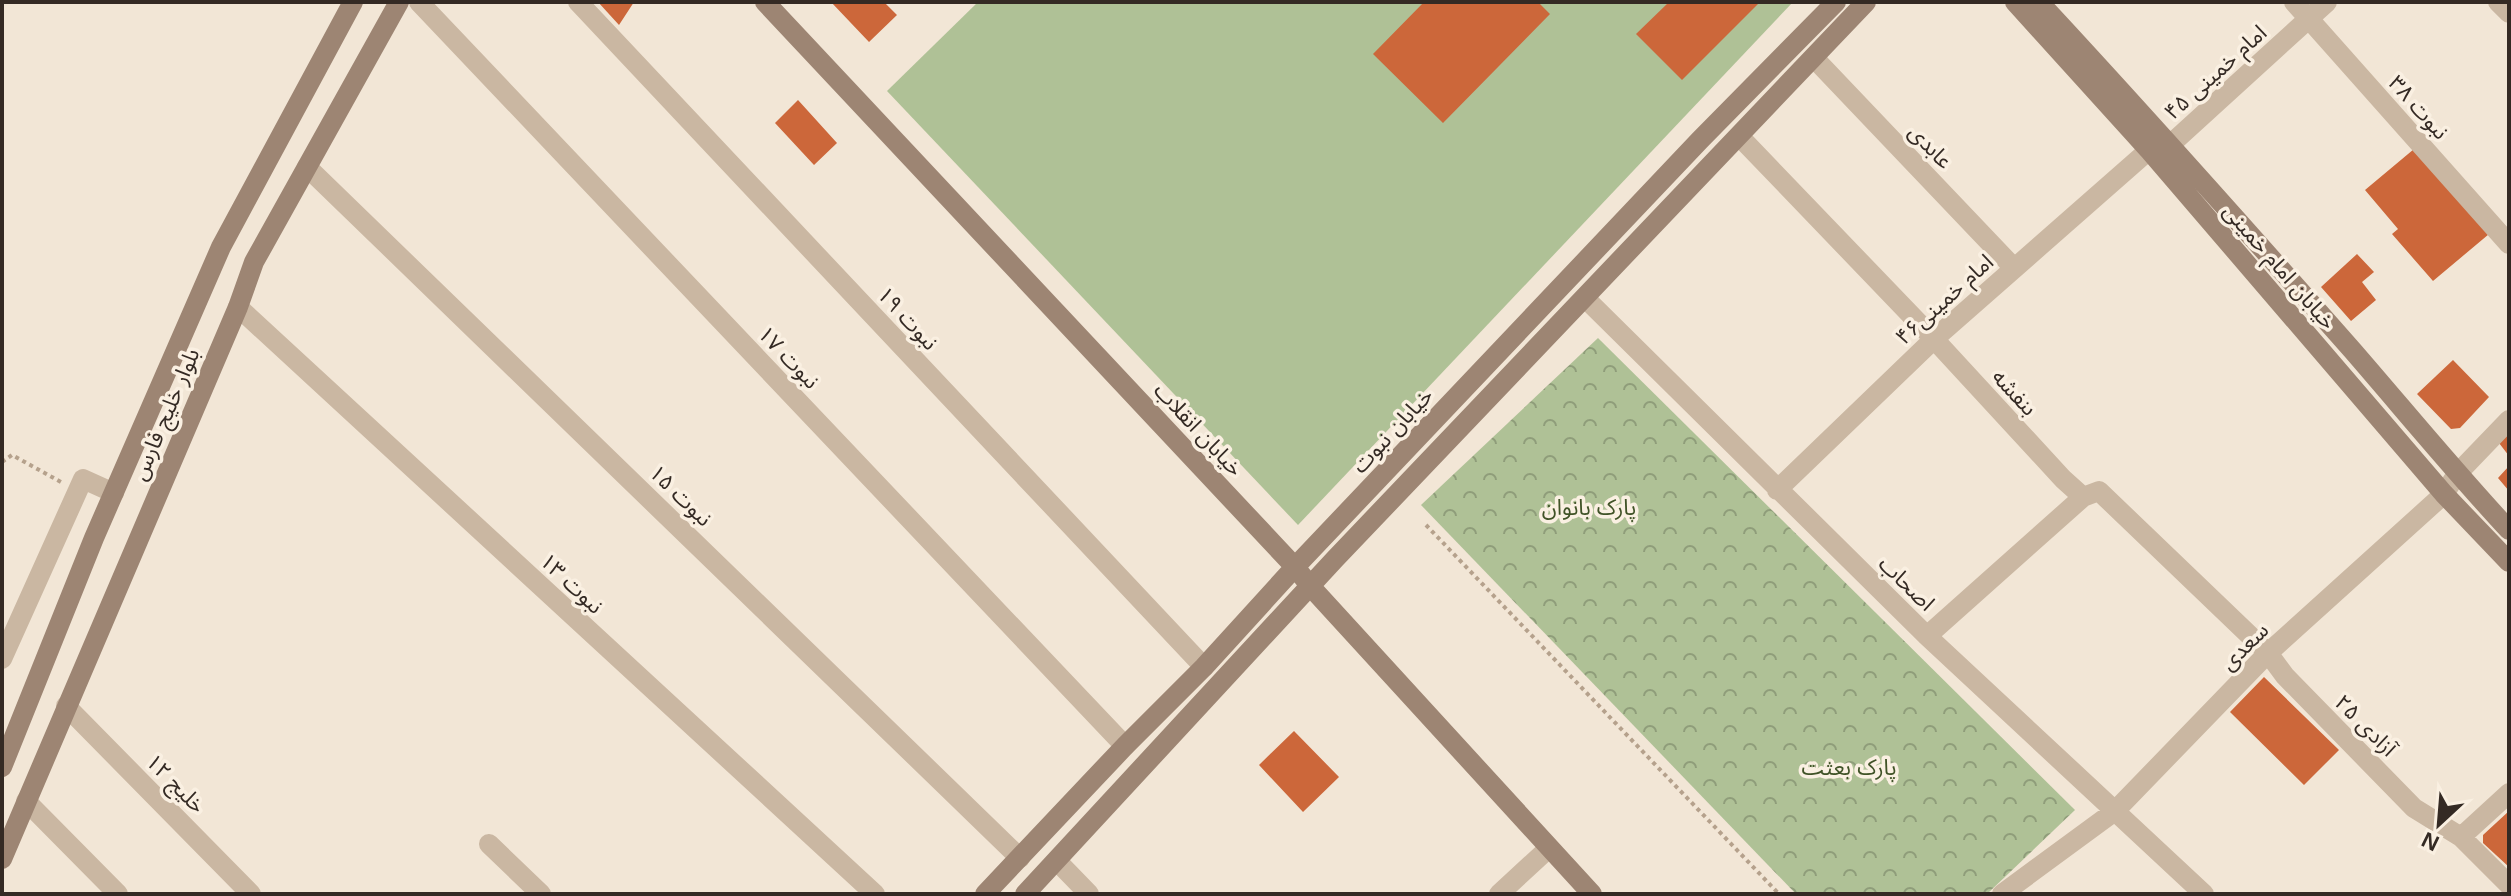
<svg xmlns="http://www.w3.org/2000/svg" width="2511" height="896" font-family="Helvetica,'Noto Sans Arabic',sans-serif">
	<defs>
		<pattern id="park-crowns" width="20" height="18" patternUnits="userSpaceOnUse" patternTransform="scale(2)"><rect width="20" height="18" fill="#afc196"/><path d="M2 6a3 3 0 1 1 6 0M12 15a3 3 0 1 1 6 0" fill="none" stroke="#8f9d7a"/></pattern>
	</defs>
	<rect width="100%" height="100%" fill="#f2e6d6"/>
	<path fill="#afc196" d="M 978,2 L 1793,2 L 1298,525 L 887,91 Z"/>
	<path fill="url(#park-crowns)" d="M 1598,338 L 2075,810 L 1987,894 L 1796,894 L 1421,505 Z"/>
	<path fill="#cc673a" d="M 598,2 L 634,2 L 619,25 Z
		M 831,2 L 884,2 L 897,15 L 869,42 Z
		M 1424,2 L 1538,2 L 1550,14 L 1443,123 L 1373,54 Z
		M 1669,2 L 1760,2 L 1682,80 L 1636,34 Z
		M 798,100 L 837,143 L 814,165 L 775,123 Z
		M 2420,144 L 2495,229 L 2433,281 L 2392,234 L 2398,229 L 2365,190 Z
		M 2357,254 L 2374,272 L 2362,282 L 2376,300 L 2351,321 L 2321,287 Z
		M 2453,360 L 2489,397 L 2460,428 L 2451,429 L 2417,394 Z
		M 2509,433 L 2509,456 L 2499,443 Z
		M 2509,466 L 2509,491 L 2498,478 Z
		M 2264,677 L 2339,750 L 2304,785 L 2230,712 Z
		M 1294,731 L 1339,777 L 1303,812 L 1259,765 Z
		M 2509,811 L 2509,867 L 2483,843 L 2483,835 Z"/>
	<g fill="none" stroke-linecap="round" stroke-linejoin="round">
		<path stroke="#b5a18c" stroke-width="4" stroke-dasharray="4 4" stroke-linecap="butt" d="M 2,462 L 12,455 L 61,482
			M 1426,525 L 1779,894"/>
		<path stroke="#cab7a2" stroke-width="20" d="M 419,2 L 1125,746
			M 578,2 L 1204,667
			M 2294,2 L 2509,244
			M 2498,2 L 2509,13
			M 1814,58 L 2014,268
			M 1739,136 L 1934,339 L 2063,479 L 2083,497 L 2099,491 L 2268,653 L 2285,676 L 2414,808 L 2461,837 L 2509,885
			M 2171,144 L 2327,2
			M 307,167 L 1020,858
			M 1585,298 L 1927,636 L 2204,894
			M 238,307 L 875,894
			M 1777,490 L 1934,339 L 2149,150
			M 1927,636 L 2083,497
			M 2,659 L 83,479 L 114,493
			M 66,706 L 251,894
			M 26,801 L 118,894
			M 2461,837 L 2509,793
			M 489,844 L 541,894
			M 1057,861 L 1089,894
			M 1499,894 L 1549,848
			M 2002,894 L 2115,811 L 2268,653 L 2444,494 L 2457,474 L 2509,420"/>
		<path stroke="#9d8573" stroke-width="20" d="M 765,2 L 1295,567 L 1311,587 L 1592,894
			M 2015,2 L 2149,150 L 2444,494 L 2509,562
			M 2039,2 C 2146,117 2249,233 2353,351 C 2405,411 2455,472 2509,530
			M 2,767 L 94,538 L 221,247 L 353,2
			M 2,859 L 238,307 L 254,262 L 399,2
			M 985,894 L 1125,746 L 1204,667 L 1295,567 L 1700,140 L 1836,2
			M 1025,894 L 1335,559 L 1866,2"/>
	</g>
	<g text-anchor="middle" stroke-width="7" stroke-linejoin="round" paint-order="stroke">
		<g font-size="22" fill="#342a24" stroke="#faf0e2">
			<text transform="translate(2215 72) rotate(-42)" y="8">امام خمینی ۴۵</text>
			<text transform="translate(2419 107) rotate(48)" y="8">نبوت ۳۸</text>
			<text transform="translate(1931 146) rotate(46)" y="8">عابدی</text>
			<text transform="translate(2280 266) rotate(49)" y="8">خیابان امام خمینی</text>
			<text transform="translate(1944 299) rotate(-42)" y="8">امام خمینی۴۶</text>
			<text transform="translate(908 318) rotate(47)" y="8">نبوت ۱۹</text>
			<text transform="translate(789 357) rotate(46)" y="8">نبوت ۱۷</text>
			<text transform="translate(2015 392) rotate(47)" y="8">بنفشه</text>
			<text transform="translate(165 414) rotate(-67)" y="8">بلوار خلیج فارس</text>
			<text transform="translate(1199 429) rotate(47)" y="8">خیابان انقلاب</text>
			<text transform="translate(1392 430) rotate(-47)" y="8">خیابان نبوت</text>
			<text transform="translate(681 495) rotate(44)" y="8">نبوت ۱۵</text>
			<text transform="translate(572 583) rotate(43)" y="8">نبوت ۱۳</text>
			<text transform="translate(1907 583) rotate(44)" y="8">اصحاب</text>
			<text transform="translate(2244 646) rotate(-45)" y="8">سعدی</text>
			<text transform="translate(2366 725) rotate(45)" y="8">آزادی ۲۵</text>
			<text transform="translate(176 783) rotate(45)" y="8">خلیج ۱۲</text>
		</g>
		<g font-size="22" fill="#405327" stroke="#faf0e2">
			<text x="1589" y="515">پارک بانوان</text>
			<text x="1849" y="775">پارک بعثت</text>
		</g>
	</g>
	<rect width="2511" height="896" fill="none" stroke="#342a24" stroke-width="8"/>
	<g transform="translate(2439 824) rotate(206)" stroke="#faf0e2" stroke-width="6" paint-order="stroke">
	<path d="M0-6L14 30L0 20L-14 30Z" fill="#342a24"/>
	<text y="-12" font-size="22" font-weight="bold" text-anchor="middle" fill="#342a24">N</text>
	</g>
</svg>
